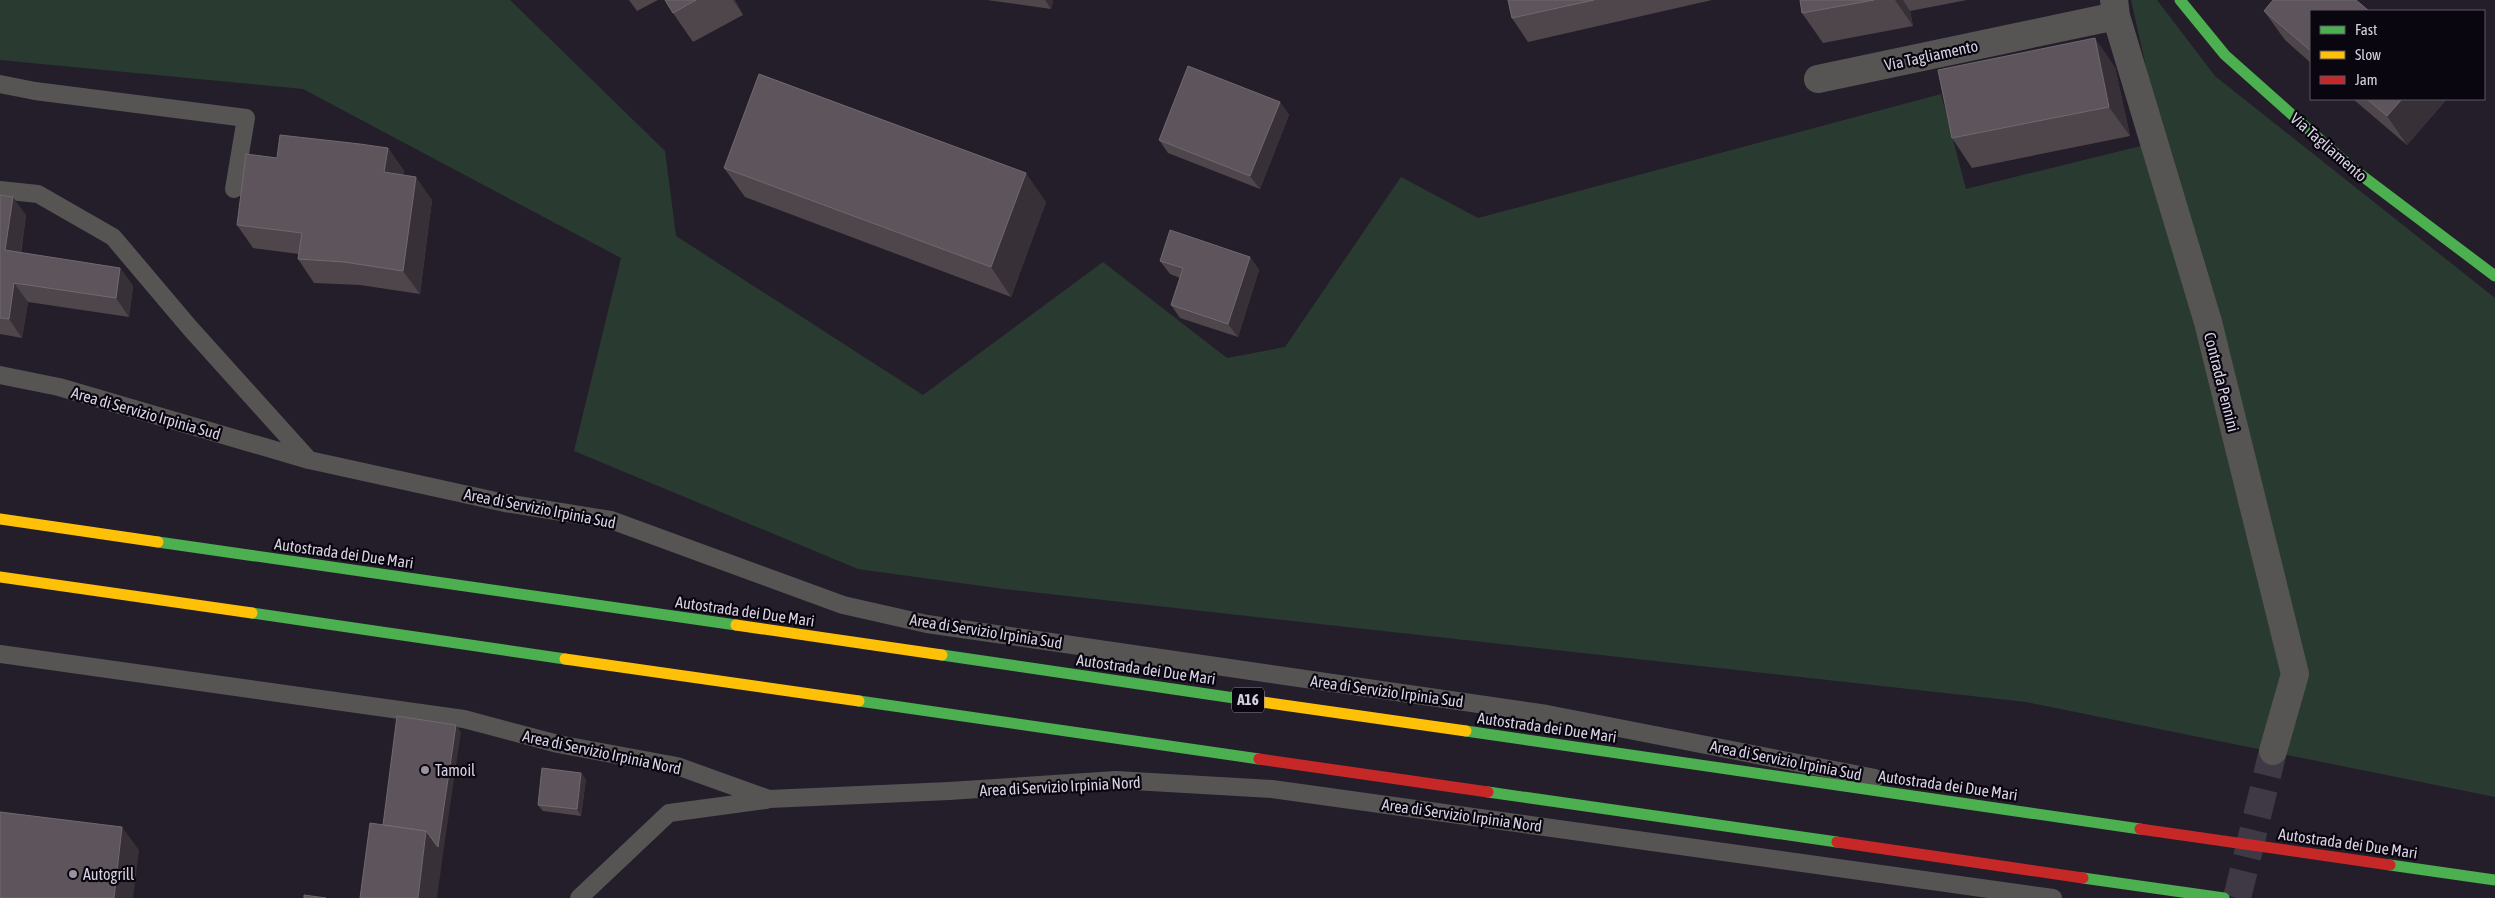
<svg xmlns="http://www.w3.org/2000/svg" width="2495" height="898" font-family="'Asap Condensed',sans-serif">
	<rect width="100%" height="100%" fill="#241e2a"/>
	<path fill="#293b30" d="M 0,0 L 510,0 L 665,151 L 676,236 L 923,395 L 1103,262 L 1227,358 L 1285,347 L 1401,177 L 1478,218 L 1941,94 L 1966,189 L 2137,147 L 2162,138 L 2131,0 L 2157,0 L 2215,76 L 2495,298 L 2495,797 L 2026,702 L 1004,589 L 858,569 L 574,451 L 621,258 L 303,89 L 0,60 Z"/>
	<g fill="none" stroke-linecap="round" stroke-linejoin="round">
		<path stroke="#3f3945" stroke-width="28" stroke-dasharray="28 14" stroke-linecap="butt" d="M 2237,898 L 2273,751"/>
		<path stroke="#565554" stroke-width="18" d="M 0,84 L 35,91 L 246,118 L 234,189
			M 0,190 L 38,194 L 113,237 L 190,328 L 309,460
			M 0,375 L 59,387 L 309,460 L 505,503 L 611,520 L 843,605 L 927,624 L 1547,714 L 1875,778
			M 0,654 L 464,719 L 558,744 L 677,766 L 769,799 L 949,791 L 1116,780 L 1272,789 L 2053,898
			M 579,898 L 669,813 L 766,800"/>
		<path stroke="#565554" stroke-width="28" d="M 2114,0 L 2116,16 L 2208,322 L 2295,674 L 2273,751
			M 1818,79 L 2116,16"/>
		<path stroke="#4caf50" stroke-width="11" d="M 2180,0 L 2225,55 L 2353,169 L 2495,276
			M 158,542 L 736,625
			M 252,613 L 565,659
			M 942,655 L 1241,699
			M 859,701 L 1259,759
			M 1466,731 L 2140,829
			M 1488,792 L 1837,842
			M 2390,865 L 2495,880
			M 2083,878 L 2224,898"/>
		<path stroke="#ffc107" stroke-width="11" d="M 0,519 L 158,542
			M 0,577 L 252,613
			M 736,625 L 942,655
			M 565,659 L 859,701
			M 1241,699 L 1466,731"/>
		<path stroke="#c62828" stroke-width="11" d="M 1259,759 L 1488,792
			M 2140,829 L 2390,865
			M 1837,842 L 2083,878"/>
	</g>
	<path fill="#4e464a" d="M 629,0 L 658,0 L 637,11 Z
		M 665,0 L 735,0 L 743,15 L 693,42 L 673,13 Z
		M 987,0 L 1053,0 L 1051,9 Z
		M 1508,0 L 1712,0 L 1528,42 L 1512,18 Z
		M 1800,0 L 1967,0 L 1910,11 L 1913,26 L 1823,43 L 1802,13 Z
		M 2264,11 L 2311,11 L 2311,63 L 2285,40 Z
		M 2115,67 L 2130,136 L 1972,168 L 1952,138 Z
		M 2353,99 L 2447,99 L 2407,145 Z
		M 1280,102 L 1289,115 L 1260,189 L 1168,153 L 1159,140 Z
		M 388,148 L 404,171 L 403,175 L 432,200 L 420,294 L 360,285 L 314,283 L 298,259 L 299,254 L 253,248 L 237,225 L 277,158 Z
		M 724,168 L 1046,202 L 1011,297 L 745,197 Z
		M 0,195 L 26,215 L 21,253 L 120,268 L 133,286 L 129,317 L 28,302 L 22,338 L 0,334 Z
		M 1250,257 L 1259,270 L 1238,337 L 1180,318 L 1171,305 L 1180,278 L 1170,274 L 1160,261 Z
		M 586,779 L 581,816 L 543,811 L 538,805 Z"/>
	<path fill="#373037" d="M 733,0 L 735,0 L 743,15 Z
		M 1045,0 L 1053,0 L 1051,9 Z
		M 1895,0 L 1903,0 L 1910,11 L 1913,26 Z
		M 2095,38 L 2115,67 L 2130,136 L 2109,107 Z
		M 2402,99 L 2447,99 L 2407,145 L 2387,116 Z
		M 1280,102 L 1289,115 L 1260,189 L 1250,176 Z
		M 388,148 L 404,171 L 401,195 L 384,172 Z
		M 1026,173 L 1046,202 L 1011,297 L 991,267 Z
		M 416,177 L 432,200 L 420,294 L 403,271 Z
		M 13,197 L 26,215 L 18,269 L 5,250 Z
		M 1250,257 L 1259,270 L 1238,337 L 1228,324 Z
		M 120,268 L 133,286 L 129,317 L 116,298 Z
		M 14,283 L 28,302 L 22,338 L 9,319 Z
		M 456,725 L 461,732 L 443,854 L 437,898 L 418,898 L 426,831 Z
		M 581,773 L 586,779 L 581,816 L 577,809 Z
		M 122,827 L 139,850 L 133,898 L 114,898 Z"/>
	<path fill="#5d555b" stroke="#706970" d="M 665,0 L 696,0 L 673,13 Z
		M 1508,0 L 1594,0 L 1512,18 Z
		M 1800,0 L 1874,0 L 1802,13 Z
		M 2273,0 L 2356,0 L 2369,11 L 2311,11 L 2311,51 L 2264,11 Z
		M 2095,38 L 2109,107 L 1952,138 L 1938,70 Z
		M 1188,66 L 1280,102 L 1250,176 L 1159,140 Z
		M 759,74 L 1026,173 L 991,267 L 724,168 Z
		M 2367,99 L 2402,99 L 2387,116 Z
		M 280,135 L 360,144 L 388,148 L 384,172 L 416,177 L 403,271 L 344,262 L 298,259 L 302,233 L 237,225 L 246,154 L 277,158 Z
		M 0,195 L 13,197 L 5,250 L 120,268 L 116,298 L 14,283 L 9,319 L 0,318 Z
		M 1170,230 L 1250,257 L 1228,324 L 1171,305 L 1183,268 L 1160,261 Z
		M 397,716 L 456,725 L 438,847 L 426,831 L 383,825 Z
		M 542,768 L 581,773 L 577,809 L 538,805 Z
		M 0,812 L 122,827 L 114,898 L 0,898 Z
		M 370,823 L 426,831 L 418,898 L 360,898 Z
		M 304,895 L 326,898 L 304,898 Z"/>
	<g fill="#9992a1" stroke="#0a0610" stroke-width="2">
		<circle cx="425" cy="770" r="5"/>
		<circle cx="73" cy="874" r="5"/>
	</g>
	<g text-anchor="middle" stroke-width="4.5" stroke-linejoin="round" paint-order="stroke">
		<rect fill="#0a0610" stroke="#9a94a2" stroke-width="1" x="1232" y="687.5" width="32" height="25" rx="4"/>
		<g font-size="15" font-weight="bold" fill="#d8d1e1">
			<text x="1248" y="705">A16</text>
		</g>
		<g font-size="16" fill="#d8d1e1" stroke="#0a0610">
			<text transform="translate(1931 55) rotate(-12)" y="6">Via Tagliamento</text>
			<text transform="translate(2329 147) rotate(41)" y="6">Via Tagliamento</text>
			<text transform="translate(2222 382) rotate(76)" y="6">Contrada Pennini</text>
			<text transform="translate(146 413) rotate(16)" y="6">Area di Servizio Irpinia Sud</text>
			<text transform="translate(540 508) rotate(11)" y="6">Area di Servizio Irpinia Sud</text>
			<text transform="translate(344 553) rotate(8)" y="6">Autostrada dei Due Mari</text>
			<text transform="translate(745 611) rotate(8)" y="6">Autostrada dei Due Mari</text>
			<text transform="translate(986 631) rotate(9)" y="6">Area di Servizio Irpinia Sud</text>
			<text transform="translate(1146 669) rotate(8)" y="6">Autostrada dei Due Mari</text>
			<text transform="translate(1387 691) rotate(8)" y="6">Area di Servizio Irpinia Sud</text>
			<text transform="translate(1547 727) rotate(8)" y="6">Autostrada dei Due Mari</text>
			<text transform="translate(602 752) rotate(12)" y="6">Area di Servizio Irpinia Nord</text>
			<text transform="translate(1786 760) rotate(11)" y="6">Area di Servizio Irpinia Sud</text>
			<text transform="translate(1948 785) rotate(8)" y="6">Autostrada dei Due Mari</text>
			<text transform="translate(1060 786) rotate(-3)" y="6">Area di Servizio Irpinia Nord</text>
			<text transform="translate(1462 815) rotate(8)" y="6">Area di Servizio Irpinia Nord</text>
			<text transform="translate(2348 843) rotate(8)" y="6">Autostrada dei Due Mari</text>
		</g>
		<g font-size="16" fill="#d8d1e1" stroke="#0a0610" text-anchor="start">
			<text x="435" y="776">Tamoil</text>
			<text x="83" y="880">Autogrill</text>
		</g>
	</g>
	<rect x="2310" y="10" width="175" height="90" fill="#0a0610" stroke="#5c5764"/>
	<rect x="2320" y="26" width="25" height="8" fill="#4caf50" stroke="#5c5764"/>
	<text x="2355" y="35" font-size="15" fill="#d8d1e1">Fast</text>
	<rect x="2320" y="51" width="25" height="8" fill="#ffc107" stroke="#5c5764"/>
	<text x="2355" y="60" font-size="15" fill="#d8d1e1">Slow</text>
	<rect x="2320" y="76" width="25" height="8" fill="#c62828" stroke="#5c5764"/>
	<text x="2355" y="85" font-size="15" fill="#d8d1e1">Jam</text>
</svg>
